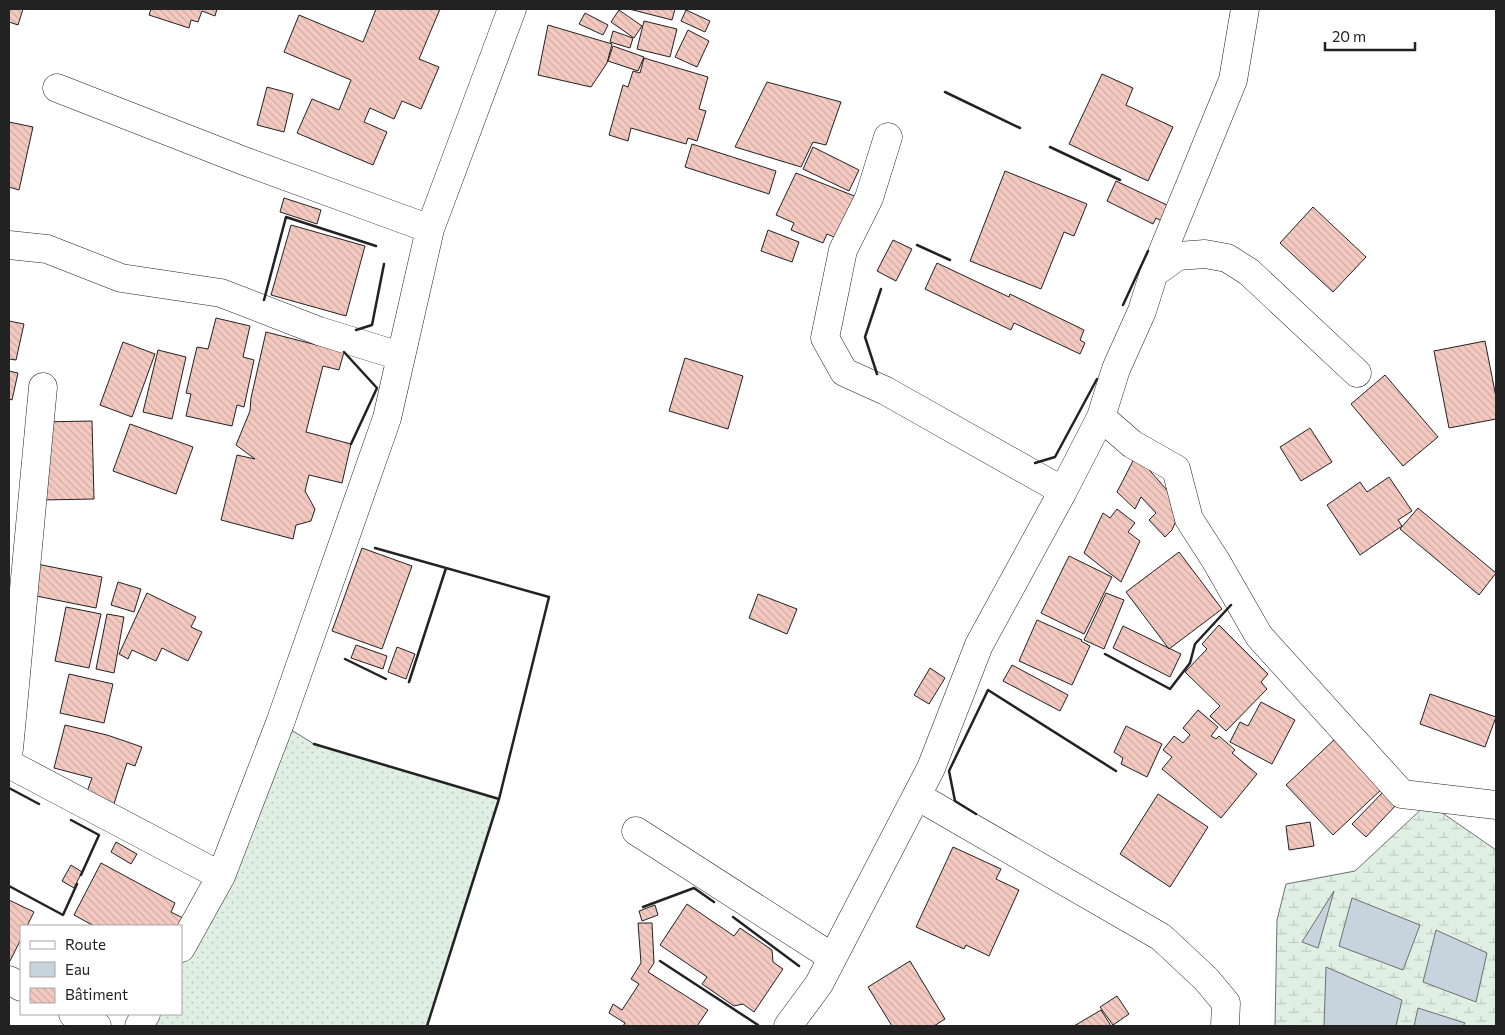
<svg xmlns="http://www.w3.org/2000/svg" width="1505" height="1035" font-family="Commissioner,sans-serif">
	<defs>
		<pattern id="grass-dots" width="8" height="8" patternUnits="userSpaceOnUse" patternTransform="scale(1.25)"><rect width="8" height="8" fill="#e0efe3"/><path d="M2 2h.1M6 6h.1" fill="none" stroke="#c0cdc2" stroke-width="1.8" stroke-linecap="round"/></pattern>
		<pattern id="wetland-marsh" width="20" height="14" patternUnits="userSpaceOnUse" patternTransform="scale(1.25)"><rect width="20" height="14" fill="#e0efe3"/><path d="M1 5h8M5 5V1M11 12h8M15 12V8" fill="none" stroke="#c0cdc2"/></pattern>
		<pattern id="building-back-hatch" width="6" height="6" patternUnits="userSpaceOnUse" patternTransform="scale(1.25)"><rect width="6" height="6" fill="#f3c9c0"/><path d="M-1 5l2 2M0 0l6 6M5-1l2 2" fill="none" stroke="#d0aca5"/></pattern>
	</defs>
	<rect width="100%" height="100%" fill="#fff"/>
	<path fill="url(#grass-dots)" stroke="#6f6f6f" d="M 280,723 L 314,744 L 499,799 L 427,1026 L 139,1026 L 146,1014 L 181,1014 L 181,948 Z"/>
	<path fill="url(#wetland-marsh)" stroke="#6f6f6f" d="M 1428,803 L 1496,850 L 1496,1026 L 1275,1026 L 1277,920 L 1286,884 L 1355,871 Z"/>
	<path fill="#c7d3dd" stroke="#6f6f6f" d="M 1334,891 L 1318,948 L 1302,942 Z
		M 1352,898 L 1420,925 L 1403,970 L 1339,946 Z
		M 1436,930 L 1487,953 L 1476,1002 L 1423,982 Z
		M 1326,967 L 1402,1000 L 1396,1026 L 1324,1026 Z
		M 1418,1008 L 1465,1023 L 1463,1026 L 1414,1026 Z"/>
	<path fill="url(#building-back-hatch)" stroke="#222" d="M 9,9 L 23,9 L 18,25 L 9,22 Z
		M 151,9 L 217,9 L 215,16 L 202,11 L 198,22 L 191,20 L 189,28 L 149,15 Z
		M 376,9 L 440,9 L 419,59 L 439,67 L 421,109 L 402,101 L 394,119 L 370,108 L 364,122 L 387,132 L 373,165 L 297,133 L 312,99 L 339,110 L 351,80 L 284,52 L 299,15 L 363,42 Z
		M 629,9 L 675,9 L 672,20 Z
		M 619,10 L 642,26 L 634,38 L 611,22 Z
		M 686,10 L 710,21 L 705,32 L 681,21 Z
		M 585,13 L 608,25 L 603,35 L 579,24 Z
		M 644,21 L 677,29 L 670,57 L 637,49 Z
		M 548,25 L 612,44 L 607,63 L 591,87 L 538,75 Z
		M 688,30 L 709,41 L 697,67 L 675,57 Z
		M 613,31 L 633,38 L 630,48 L 610,42 Z
		M 613,46 L 644,57 L 638,71 L 608,61 Z
		M 644,58 L 708,77 L 699,109 L 706,111 L 697,141 L 688,138 L 686,144 L 631,128 L 628,141 L 609,135 L 623,85 L 628,87 L 633,71 L 640,73 Z
		M 1102,74 L 1133,88 L 1126,105 L 1173,127 L 1148,181 L 1069,144 Z
		M 767,82 L 841,102 L 826,145 L 813,142 L 801,167 L 735,147 Z
		M 267,87 L 293,94 L 284,132 L 257,125 Z
		M 9,122 L 33,127 L 19,190 L 9,187 Z
		M 692,144 L 776,171 L 769,194 L 685,167 Z
		M 813,147 L 859,170 L 849,191 L 803,169 Z
		M 1005,171 L 1087,204 L 1074,236 L 1064,232 L 1041,289 L 970,261 Z
		M 796,173 L 862,199 L 843,241 L 827,234 L 823,243 L 791,230 L 794,223 L 776,215 Z
		M 1116,181 L 1169,206 L 1162,221 L 1156,218 L 1153,224 L 1107,201 Z
		M 284,198 L 321,210 L 317,224 L 280,212 Z
		M 1313,207 L 1366,257 L 1333,292 L 1280,243 Z
		M 291,225 L 365,246 L 346,316 L 271,295 Z
		M 768,230 L 799,242 L 792,262 L 761,251 Z
		M 893,240 L 912,249 L 896,281 L 877,271 Z
		M 937,263 L 1009,297 L 1010,294 L 1084,330 L 1080,340 L 1085,343 L 1080,354 L 1014,323 L 1011,330 L 925,289 Z
		M 216,318 L 250,326 L 243,357 L 254,360 L 244,407 L 237,405 L 232,426 L 186,416 L 191,394 L 186,393 L 197,347 L 208,349 Z
		M 9,321 L 24,324 L 16,360 L 9,359 Z
		M 266,332 L 344,352 L 339,370 L 323,366 L 306,432 L 351,444 L 342,483 L 309,475 L 305,491 L 315,509 L 311,521 L 296,525 L 293,539 L 221,520 L 237,455 L 255,459 L 236,445 L 250,411 L 251,398 Z
		M 1485,341 L 1496,397 L 1496,419 L 1449,428 L 1434,351 Z
		M 123,342 L 155,354 L 132,417 L 100,405 Z
		M 158,350 L 186,357 L 172,419 L 143,412 Z
		M 685,358 L 743,376 L 728,429 L 669,411 Z
		M 9,371 L 18,373 L 12,400 L 9,399 Z
		M 1385,375 L 1438,437 L 1403,466 L 1351,404 Z
		M 92,421 L 94,499 L 41,500 L 39,422 Z
		M 130,424 L 193,447 L 176,494 L 113,471 Z
		M 1310,428 L 1332,462 L 1301,481 L 1280,447 Z
		M 1136,455 L 1182,507 L 1172,530 L 1165,537 L 1149,520 L 1156,513 L 1141,497 L 1135,509 L 1117,492 Z
		M 1389,477 L 1412,511 L 1398,520 L 1402,526 L 1360,555 L 1327,505 L 1360,482 L 1367,492 Z
		M 1418,508 L 1496,573 L 1479,595 L 1400,529 Z
		M 1117,509 L 1135,523 L 1128,532 L 1140,541 L 1121,582 L 1084,553 L 1103,513 L 1110,518 Z
		M 362,548 L 412,566 L 382,649 L 332,631 Z
		M 1179,552 L 1222,609 L 1169,649 L 1126,592 Z
		M 1069,556 L 1112,577 L 1084,634 L 1041,613 Z
		M 27,562 L 102,577 L 96,608 L 21,593 Z
		M 118,582 L 141,589 L 134,612 L 111,605 Z
		M 147,593 L 196,617 L 191,627 L 202,632 L 188,661 L 162,648 L 156,661 L 132,650 L 128,659 L 119,654 Z
		M 1106,593 L 1124,600 L 1104,649 L 1084,640 Z
		M 758,594 L 797,609 L 787,634 L 749,618 Z
		M 66,607 L 101,614 L 89,668 L 55,661 Z
		M 107,614 L 124,617 L 114,673 L 96,669 Z
		M 1037,620 L 1082,640 L 1081,641 L 1090,646 L 1072,685 L 1019,661 Z
		M 1219,625 L 1268,674 L 1261,682 L 1267,689 L 1226,731 L 1210,716 L 1220,706 L 1185,672 L 1207,649 L 1202,644 Z
		M 1123,626 L 1181,654 L 1170,677 L 1113,648 Z
		M 356,645 L 387,656 L 383,669 L 351,658 Z
		M 397,647 L 415,654 L 406,679 L 388,672 Z
		M 1012,665 L 1068,695 L 1060,711 L 1003,681 Z
		M 930,668 L 945,678 L 929,704 L 914,695 Z
		M 69,674 L 113,684 L 104,723 L 60,713 Z
		M 1430,694 L 1496,717 L 1485,747 L 1420,724 Z
		M 1261,702 L 1295,720 L 1272,764 L 1230,742 L 1240,722 L 1248,726 Z
		M 1198,710 L 1218,727 L 1211,736 L 1216,739 L 1219,736 L 1235,750 L 1232,753 L 1257,774 L 1221,818 L 1162,769 L 1172,757 L 1163,750 L 1174,736 L 1183,743 L 1190,735 L 1183,728 Z
		M 65,725 L 107,735 L 142,747 L 135,766 L 127,763 L 113,807 L 85,797 L 92,778 L 54,768 Z
		M 1126,726 L 1162,744 L 1147,777 L 1121,764 L 1123,758 L 1114,752 Z
		M 1337,737 L 1384,787 L 1333,835 L 1286,785 Z
		M 1385,790 L 1398,803 L 1366,837 L 1352,824 Z
		M 1158,794 L 1208,827 L 1170,887 L 1120,854 Z
		M 1310,822 L 1314,846 L 1289,850 L 1286,826 Z
		M 116,842 L 137,854 L 131,864 L 111,852 Z
		M 953,847 L 1001,869 L 996,879 L 1019,890 L 989,956 L 966,945 L 964,949 L 916,927 Z
		M 101,863 L 175,903 L 171,912 L 189,921 L 181,926 L 94,926 L 74,915 Z
		M 71,865 L 82,872 L 74,888 L 62,881 Z
		M 9,900 L 34,912 L 27,926 L 21,926 L 21,939 L 10,961 L 9,961 Z
		M 687,904 L 734,936 L 740,928 L 772,950 L 773,962 L 783,969 L 754,1012 L 743,1004 L 734,1006 L 702,984 L 707,977 L 660,945 Z
		M 655,905 L 658,915 L 642,921 L 639,911 Z
		M 638,923 L 652,923 L 654,963 L 648,972 L 708,1010 L 697,1026 L 623,1026 L 625,1023 L 609,1013 L 613,1004 L 622,1010 L 639,984 L 631,979 L 641,963 Z
		M 910,961 L 945,1019 L 934,1026 L 892,1026 L 868,987 Z
		M 1117,996 L 1129,1014 L 1113,1025 L 1100,1007 Z
		M 1101,1010 L 1111,1026 L 1074,1026 Z"/>
	<g fill="none" stroke-linecap="round" stroke-linejoin="round">
		<defs>
			<path id="minor" d="M 57,88 L 244,161 L 430,229
				M 888,137 L 869,198 L 843,250 L 825,338 L 844,372 L 886,391 L 1063,491
				M 9,245 L 47,249 L 121,278 L 221,293 L 319,331 L 400,356
				M 1154,273 L 1233,80 L 1245,9
				M 1101,417 L 1132,444 L 1176,469 L 1189,519 L 1216,561 L 1259,636 L 1402,794 L 1496,805
				M 9,749 L 43,387
				M 9,764 L 221,876
				M 917,796 L 1161,937 L 1206,979 L 1226,1003 L 1225,1026
				M 636,831 L 832,957
				M 181,948 L 221,876 L 280,723 L 387,418 L 430,229 L 512,9
				M 9,980 L 21,987
				M 73,1014 L 97,1026
				M 139,1026 L 146,1014
				M 788,1026 L 819,984 L 931,768 L 979,645 L 1063,491 L 1101,417 L 1116,369 L 1142,311 L 1154,273 L 1178,256 L 1205,254 L 1227,258 L 1249,272 L 1357,373"/>
		</defs>
		<use href="#minor" stroke="#222" stroke-width="29"/>
		<use href="#minor" stroke="#fff" stroke-width="28"/>
		<path stroke="#222" stroke-width="2.5" d="M 945,92 L 1020,128
			M 1050,147 L 1120,180
			M 917,245 L 950,260
			M 264,300 L 286,217 L 376,246
			M 1123,305 L 1148,251
			M 356,330 L 372,325 L 384,264
			M 344,352 L 377,388 L 351,444
			M 877,374 L 865,337 L 881,289
			M 1035,463 L 1055,457 L 1097,379
			M 375,548 L 549,597 L 499,799 L 427,1026
			M 1105,654 L 1170,689 L 1190,663 L 1195,644 L 1231,605
			M 345,659 L 386,679
			M 409,682 L 446,568
			M 314,744 L 499,799
			M 9,788 L 39,804
			M 976,814 L 955,801 L 949,771 L 988,690 L 1116,771
			M 71,820 L 99,835 L 81,875
			M 9,886 L 63,915 L 77,884
			M 643,907 L 694,888 L 714,902
			M 733,917 L 799,966
			M 660,961 L 758,1025"/>
	</g>
	<rect width="1505" height="1035" fill="none" stroke="#222222" stroke-width="20"/>
	<rect x="20" y="925" width="162" height="90" fill="#ffffff" stroke="#a7a7a7"/>
	<rect x="30" y="941" width="25" height="8" fill="#ffffff" stroke="#a7a7a7"/>
	<text x="65" y="950" font-size="15" fill="#222222">Route</text>
	<rect x="30" y="962" width="25" height="15" fill="#c7d3dd" stroke="#a7a7a7"/>
	<text x="65" y="975" font-size="15" fill="#222222">Eau</text>
	<rect x="30" y="988" width="25" height="15" fill="url(#building-back-hatch)" stroke="#a7a7a7"/>
	<text x="65" y="1000" font-size="15" fill="#222222">Bâtiment</text>
	<path d="M1325 42v8h90v-8" fill="none" stroke="#222222" stroke-width="2.5"/>
	<text x="1332" y="42" font-size="15" fill="#222222" stroke="#ffffff" stroke-width="4" paint-order="stroke">20 m</text>
</svg>
